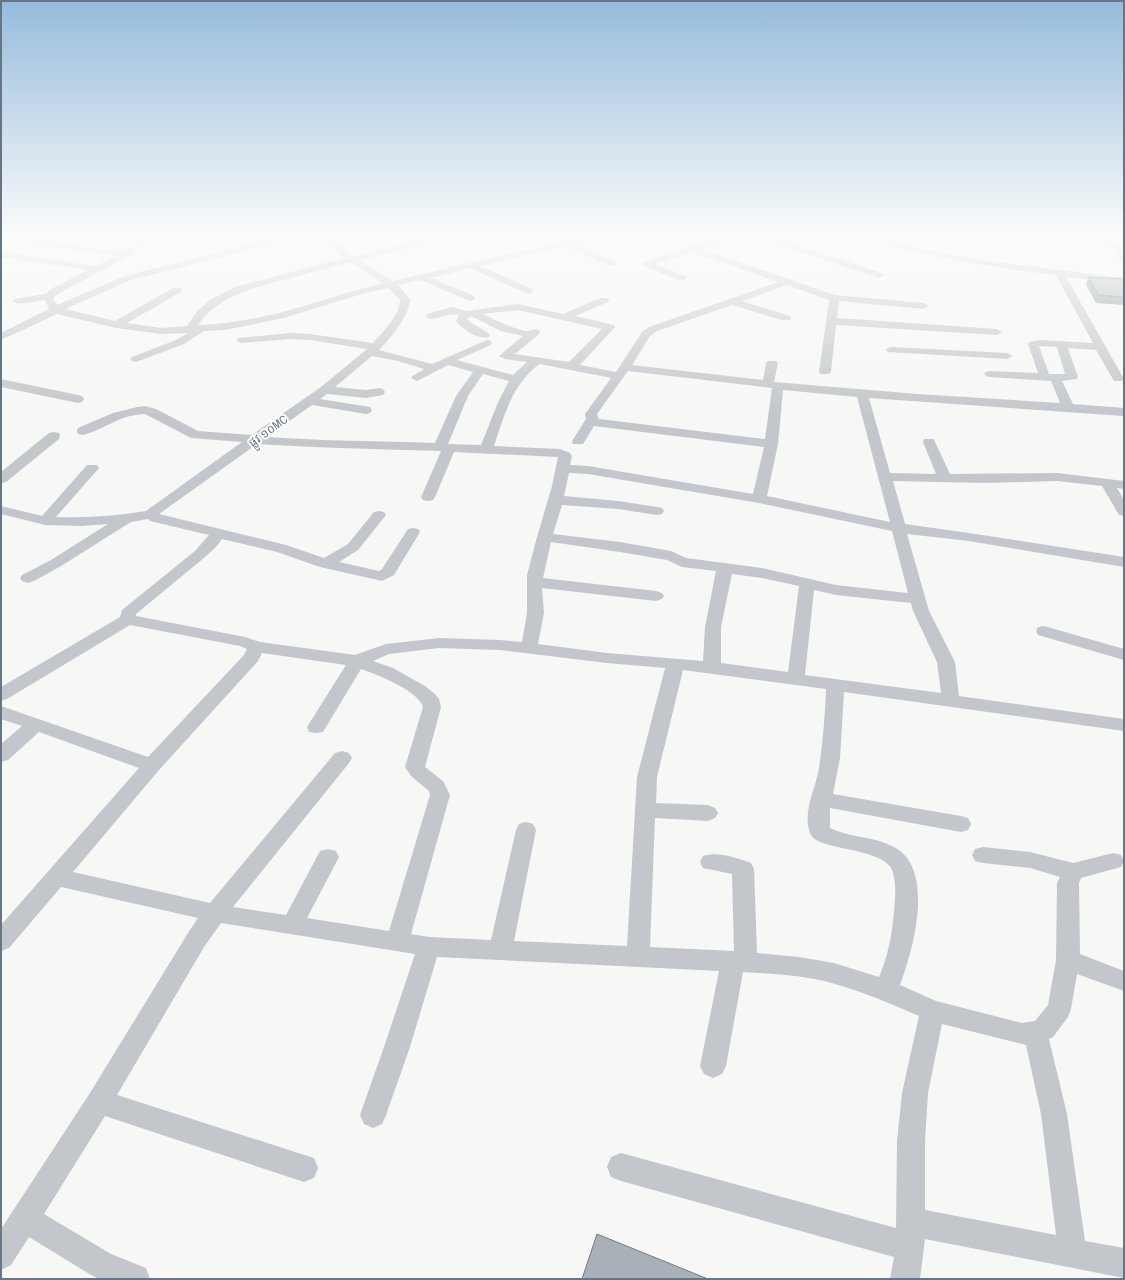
<svg xmlns="http://www.w3.org/2000/svg" width="1125" height="1280" font-family="'Archivo Narrow','Noto Sans Khmer',sans-serif">
	<rect width="100%" height="100%" fill="#f7f8f5"/>
	<g fill="none" stroke-linecap="round" stroke-linejoin="round">
		<path fill="#c3c6ca" fill-rule="evenodd" d="M 21,237 L 122,252 L 147,237 L 157,237 L 127,257 L 61,292 L 53,298 L 57,305 L 125,276 L 278,237 L 292,237 L 291,239 L 131,280 L 65,309 L 115,321 L 173,288 L 181,288 L 182,290 L 181,292 L 127,323 L 161,328 L 187,326 L 198,310 L 213,298 L 235,287 L 344,258 L 321,237 L 330,237 L 353,256 L 435,237 L 450,237 L 449,239 L 359,260 L 393,281 L 580,237 L 594,237 L 593,239 L 574,244 L 614,261 L 616,263 L 614,265 L 608,265 L 564,246 L 480,266 L 532,289 L 533,291 L 532,293 L 528,294 L 470,268 L 431,278 L 474,296 L 475,298 L 474,300 L 470,301 L 420,280 L 398,285 L 410,299 C 410,315 390,339 379,350 L 432,364 L 487,340 L 491,341 L 492,343 L 491,345 L 457,360 L 513,375 L 527,362 L 505,359 L 499,356 L 523,336 L 501,331 L 471,316 L 467,319 C 473,326 484,328 490,335 L 489,337 C 478,340 462,329 456,321 L 459,315 C 446,312 438,321 427,318 L 426,316 L 427,314 L 451,307 L 467,311 L 518,304 L 563,314 L 600,298 L 608,298 L 609,300 L 608,302 L 575,316 L 614,325 L 615,327 L 580,365 L 616,372 L 642,332 L 649,327 L 778,282 L 692,252 L 655,264 L 685,276 L 687,278 L 682,281 L 644,266 L 642,264 L 644,262 C 670,252 708,237 736,237 L 735,239 L 702,249 L 835,295 L 924,303 L 929,306 L 924,309 L 839,301 L 837,318 L 997,329 L 1002,332 L 997,335 L 836,325 L 831,372 L 829,374 L 821,374 L 819,372 L 829,300 L 787,285 L 742,301 L 790,316 L 791,318 L 790,320 L 782,320 L 732,305 L 657,331 L 650,336 L 632,365 L 763,380 L 766,363 L 768,361 L 776,361 L 778,363 L 774,382 L 918,394 L 1060,403 L 1051,381 L 990,377 L 986,376 L 984,374 L 986,372 L 990,371 L 1038,373 L 1028,344 L 1029,342 L 1040,340 L 1093,343 L 1056,275 C 991,267 928,257 866,239 L 865,237 L 878,237 L 931,251 L 995,262 L 1124,278 L 1124,284 L 1066,277 L 1124,379 L 1122,381 L 1114,381 L 1096,350 L 1068,348 L 1078,377 L 1076,379 L 1062,381 L 1073,404 L 1124,408 L 1124,416 L 869,398 L 890,473 L 936,474 L 923,442 L 924,439 L 934,439 L 935,442 L 950,474 L 1057,473 L 1124,481 L 1124,489 L 1117,488 L 1124,500 L 1124,516 L 1119,515 L 1102,486 L 1057,481 L 985,483 L 893,481 L 905,524 L 969,533 L 1124,557 L 1124,567 L 969,541 L 907,534 L 929,611 L 955,662 L 959,696 L 1124,719 L 1124,731 L 844,692 L 840,758 L 833,794 L 961,816 L 968,818 L 971,824 L 968,830 L 961,832 L 830,808 L 830,828 C 850,838 874,836 894,847 C 936,869 913,950 900,985 L 936,1001 L 1022,1023 L 1035,1021 L 1048,1005 L 1056,960 L 1057,883 L 1060,877 L 1030,868 L 983,863 L 975,861 L 972,855 L 975,849 L 983,847 L 1030,852 L 1073,863 L 1113,853 L 1121,855 L 1124,861 L 1121,867 L 1081,878 L 1079,883 L 1080,954 L 1124,971 L 1124,991 L 1077,974 L 1071,1009 L 1068,1017 L 1053,1037 L 1049,1039 L 1067,1114 L 1085,1241 L 1124,1248 L 1124,1278 L 925,1239 L 920,1279 L 890,1279 L 894,1257 L 621,1181 L 611,1177 L 607,1167 L 611,1157 L 621,1153 L 896,1228 L 897,1141 L 902,1093 L 919,1016 C 891,1004 864,992 835,984 C 806,975 773,974 743,972 L 726,1066 L 722,1074 L 713,1078 L 704,1074 L 700,1066 L 719,971 L 437,957 L 410,1047 L 386,1115 L 382,1124 L 373,1128 L 364,1124 L 360,1115 L 384,1047 L 415,954 L 221,923 L 204,947 L 117,1095 L 314,1158 L 318,1168 L 314,1178 L 304,1182 L 105,1116 L 44,1214 L 111,1254 L 146,1268 L 150,1279 L 99,1279 L 91,1275 L 29,1237 L 11,1265 L 1,1270 L 1,1229 L 90,1093 L 188,933 L 198,918 L 61,887 L 9,948 L 1,951 L 1,925 L 139,768 L 39,732 L 8,760 L 1,762 L 1,744 L 22,726 L 1,719 L 1,706 L 148,757 L 244,655 L 247,649 L 240,646 L 130,625 L 7,699 L 1,701 L 1,687 L 120,617 L 122,610 L 195,551 L 209,535 L 150,521 L 148,519 L 131,522 L 61,566 L 34,581 L 28,583 L 22,581 L 20,578 L 22,575 L 51,560 L 108,524 L 81,526 L 45,525 L 1,514 L 1,506 L 42,516 L 87,465 L 97,465 L 99,468 L 56,517 C 87,518 117,516 146,511 L 242,442 L 191,438 L 145,414 C 118,415 106,429 83,435 L 78,434 L 77,431 L 78,428 L 113,413 L 137,407 L 145,406 L 156,409 L 198,431 L 252,435 L 321,387 L 367,349 L 310,340 L 290,339 L 242,343 L 238,342 L 237,340 L 238,338 L 290,333 L 310,334 L 373,343 C 383,332 400,315 400,300 L 389,288 L 365,293 L 284,318 L 225,330 L 204,331 L 184,344 L 136,362 L 132,361 L 130,359 L 132,357 L 176,340 L 188,333 L 161,334 L 116,328 L 57,314 L 1,340 L 1,333 L 49,309 L 45,300 L 18,304 L 13,301 L 14,299 L 45,294 L 53,288 L 88,270 L 1,257 L 1,251 L 96,266 L 114,256 L 18,242 L 17,240 ZM 350,262 L 383,283 C 349,291 316,303 283,312 C 255,319 226,324 198,325 C 219,295 253,288 287,279 C 308,273 329,268 350,262 ZM 518,310 L 602,329 L 569,362 L 515,354 L 539,334 L 540,332 L 539,330 C 534,328 531,331 526,331 C 511,328 497,321 483,314 ZM 1039,346 L 1057,347 L 1065,374 L 1049,374 ZM 372,356 L 398,361 L 424,369 L 411,377 L 413,379 L 417,381 L 448,365 L 473,372 L 456,396 L 435,443 C 379,441 323,441 267,437 L 312,405 L 366,414 L 370,413 L 372,410 L 370,407 L 320,399 L 327,394 L 366,398 L 383,395 L 385,392 L 383,389 L 379,388 L 366,390 L 335,387 ZM 540,364 L 611,378 L 585,414 L 586,419 L 572,441 L 573,444 L 583,444 L 594,426 L 764,447 L 753,494 L 588,466 L 570,465 L 572,456 L 570,453 L 560,449 L 494,446 C 504,416 513,382 540,364 ZM 628,371 L 772,388 L 765,439 L 599,419 L 597,414 ZM 483,374 L 509,381 L 499,400 L 481,445 L 448,444 L 468,396 ZM 783,390 L 857,397 L 890,522 L 767,496 L 778,444 ZM 257,444 C 319,448 380,449 441,451 L 421,497 L 423,500 L 428,501 L 433,500 L 435,497 L 454,452 L 558,457 L 552,486 L 537,537 L 527,575 L 527,613 L 522,642 L 500,640 L 439,638 L 386,644 L 355,655 L 260,642 L 245,637 L 136,616 L 136,614 L 205,557 L 216,547 L 222,539 L 277,552 L 320,567 L 382,581 L 394,575 L 420,532 L 418,529 L 413,528 L 408,529 L 382,569 L 379,571 L 339,562 L 358,550 L 386,515 L 384,512 L 379,511 L 374,512 L 348,544 L 324,558 L 286,545 L 159,514 ZM 569,473 L 588,474 L 759,503 L 892,531 L 908,593 L 836,585 L 762,568 L 686,558 L 671,551 L 620,542 L 553,534 L 562,505 L 618,509 L 657,515 L 662,514 L 664,511 L 662,508 L 657,507 L 618,501 L 564,496 ZM 551,542 L 620,552 L 667,560 L 682,567 L 716,571 L 705,627 L 703,661 L 607,653 L 538,644 L 544,613 L 542,588 L 656,601 L 662,599 L 664,596 L 662,593 L 656,591 L 543,578 ZM 732,574 L 762,578 L 799,586 L 788,672 L 721,663 L 721,627 ZM 814,590 L 836,595 L 911,603 L 913,611 L 937,662 L 941,693 L 805,675 ZM 439,648 L 500,650 L 607,663 L 665,668 L 637,777 L 627,946 L 514,941 L 536,830 L 533,824 L 526,822 L 519,824 L 516,830 L 491,940 L 429,937 L 411,934 L 450,795 L 443,781 L 425,767 L 441,707 L 439,699 L 436,695 L 425,686 L 393,668 L 373,661 L 389,654 ZM 262,653 L 346,665 L 307,727 L 309,732 L 316,733 L 323,732 L 361,669 C 376,674 419,691 423,707 L 405,767 L 411,776 L 429,791 L 430,795 L 389,931 L 307,918 L 339,857 L 336,851 L 328,849 L 320,851 L 286,915 L 233,907 L 349,763 L 352,758 L 349,753 L 342,751 L 335,753 L 210,903 L 73,872 L 159,770 L 258,661 ZM 683,670 L 826,689 C 825,715 823,742 819,768 C 816,788 802,812 810,833 C 812,839 818,841 823,843 C 841,850 885,852 892,870 C 897,883 895,900 894,912 C 892,935 888,956 879,977 L 834,963 L 799,957 L 757,953 L 754,869 L 751,863 C 736,858 718,851 703,856 L 700,862 L 703,868 L 732,874 L 734,951 L 650,947 L 655,818 L 708,821 L 715,818 L 718,813 L 715,808 L 708,805 L 656,803 L 657,777 ZM 942,1024 L 1026,1045 L 1041,1114 L 1056,1235 L 925,1210 L 925,1141 L 928,1093 Z
			M 760,237 L 772,237 L 882,273 L 884,275 L 879,278 L 876,277 L 761,239 Z
			M 963,237 L 971,237 L 970,241 L 964,241 Z
			M 1103,237 L 1111,237 L 1124,253 L 1124,262 L 1121,261 Z
			M 892,347 L 1007,353 L 1013,356 L 1007,359 L 888,352 L 886,350 L 888,348 Z
			M 1,379 L 78,395 L 82,396 L 84,399 L 82,402 L 78,403 L 1,387 Z
			M 54,432 L 59,433 L 60,436 L 59,439 L 6,482 L 1,483 L 1,472 L 49,433 Z
			M 1044,626 L 1124,649 L 1124,660 L 1038,635 L 1036,631 L 1038,627 Z"/>
	</g>
	<path fill="#91979d" d="M 1088,277 L 1124,279 L 1124,305 L 1096,303 L 1086,285 Z"/>
	<path fill="#a9b0b7" stroke="#767b80" d="M 1088,277 L 1124,279 L 1124,297 L 1099,295 Z
		M 597,1234 L 708,1279 L 582,1279 Z"/>
	<linearGradient id="sky" x2="0" y2="1"><stop stop-color="#96bbdc"/><stop offset="0.57" stop-color="#fbfcfa"/><stop offset="1" stop-color="#fbfcfa" stop-opacity="0"/></linearGradient>
	<rect width="1125" height="416" fill="url(#sky)"/>
	<g text-anchor="middle" stroke-width="4" stroke-linejoin="round" paint-order="stroke">
		<g font-size="12" fill="#677586" stroke="#fff">
			<text transform="translate(268 431) rotate(-36)" y="4">ផ្លូវ ១០MC</text>
		</g>
	</g>
	<rect width="1125" height="1280" fill="none" stroke="#677586" stroke-width="4"/>
</svg>
